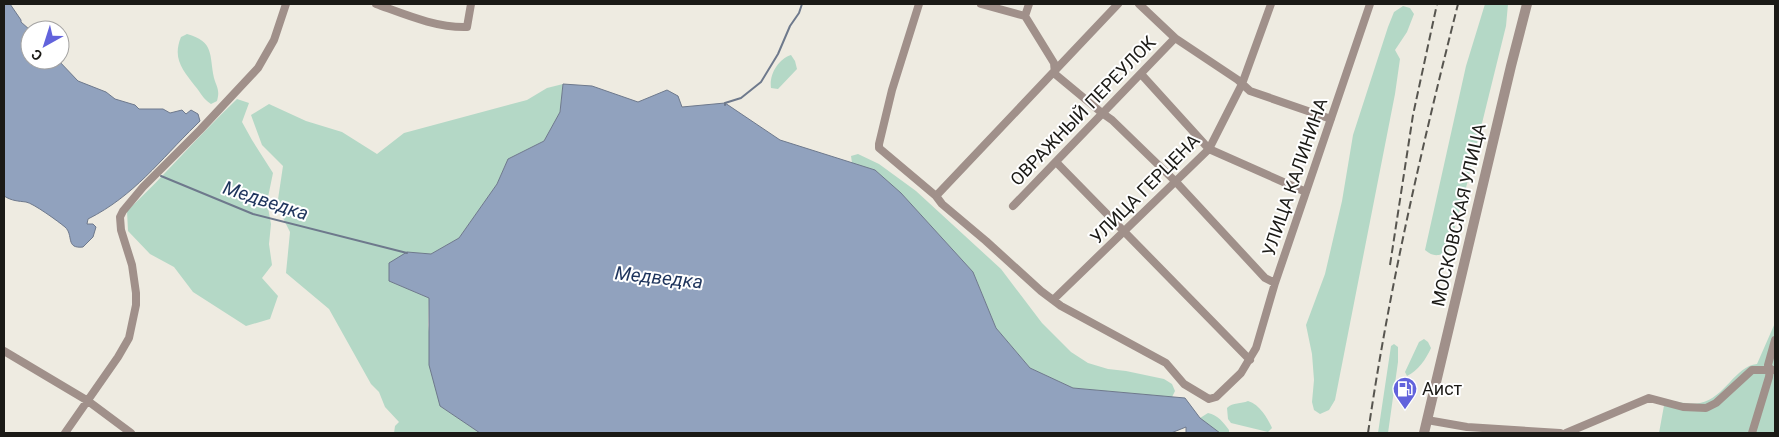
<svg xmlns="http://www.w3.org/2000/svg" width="1779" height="437" font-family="Roboto,sans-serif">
	<rect width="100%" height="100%" fill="#eeebe1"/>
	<path fill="#b4d8c6" d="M 1485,4 L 1508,4 L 1506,26 L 1467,184 L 1448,252 C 1438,256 1433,257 1425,250 L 1466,66 Z
		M 1403,6 L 1410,8 L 1414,14 L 1407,32 L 1395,50 L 1400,59 L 1395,94 L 1335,400 L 1329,410 L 1320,414 L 1314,410 L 1312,402 L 1314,380 L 1312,354 L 1306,325 L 1325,274 L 1342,201 L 1353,135 L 1388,27 L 1394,12 Z
		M 187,34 C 215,42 209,55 214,78 C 217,88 220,90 217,101 L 211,104 C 203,99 201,93 195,86 C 183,70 172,59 181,37 Z
		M 791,55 L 795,61 L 797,69 L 778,89 L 771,88 C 769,75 778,59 791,55 Z
		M 563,84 L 560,112 L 544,141 L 508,159 L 497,184 L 459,238 L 431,254 L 407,252 L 389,281 L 429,298 L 428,325 L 440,406 L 480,433 L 394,433 L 395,426 L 399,422 L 385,407 L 379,392 L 371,384 L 329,309 L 286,273 L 290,232 L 277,206 L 283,166 L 262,145 L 251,115 L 269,104 L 306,121 L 342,132 L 377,154 L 404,133 L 527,100 L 547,88 Z
		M 237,99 L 249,103 L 242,122 L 252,140 L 273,173 L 267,202 L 271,224 L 269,244 L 272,265 L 262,278 L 278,296 L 270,319 L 246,326 L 193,292 L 174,267 L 150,254 L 128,231 L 127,211 C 165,175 199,135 237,99 Z
		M 858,154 L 879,164 L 916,191 L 1001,269 L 1042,323 L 1071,352 L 1088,363 L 1108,369 L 1126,371 L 1164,379 L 1172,384 L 1175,391 L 1172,397 L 1073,388 L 1030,368 L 996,328 L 973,272 L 901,193 L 875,170 L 852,163 L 851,156 Z
		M 1775,323 L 1775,433 L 1659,433 L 1665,400 C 1675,401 1690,405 1700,403 C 1725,398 1735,366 1757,364 Z
		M 1424,339 L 1428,342 L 1431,348 C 1426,359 1418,371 1407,376 L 1405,372 L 1419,342 Z
		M 1394,344 L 1398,347 L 1398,362 L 1388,433 L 1378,433 L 1391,346 Z
		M 1248,401 C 1260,405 1267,417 1272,428 L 1268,432 L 1231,423 L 1228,419 L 1227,408 C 1233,402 1241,404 1248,401 Z
		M 1208,413 C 1218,415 1223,422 1229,430 L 1229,433 L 1220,433 L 1200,418 Z"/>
	<path fill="#91a2be" stroke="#6e798c" d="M 4,4 L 10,4 L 21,20 L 21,22 L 30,30 L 30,60 L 58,60 L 78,81 L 106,92 L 115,99 L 135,105 L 139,109 L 163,109 L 170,113 L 182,110 L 186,114 L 191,110 L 198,114 L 200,121 L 196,125 C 160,160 134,196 88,219 L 87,224 L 93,224 L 96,227 L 93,237 L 83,247 C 65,249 74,235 65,227 C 59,222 33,203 26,202 C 18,201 12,201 4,196 Z
		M 563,84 L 592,86 L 638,102 L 667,90 L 678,96 L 682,107 L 725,103 L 780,140 L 875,170 L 901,193 L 973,272 L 996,328 L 1030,368 L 1073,388 L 1185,398 L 1200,418 L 1220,433 L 1186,433 L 1186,427 L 1171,433 L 480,433 L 440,406 L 429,365 L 429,298 L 389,281 L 389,263 L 407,252 L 431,254 L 459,238 L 497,184 L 508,159 L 544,141 L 560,112 Z"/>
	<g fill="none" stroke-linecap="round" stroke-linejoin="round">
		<path stroke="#6e798c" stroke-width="2" d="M 725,105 L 725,103 L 741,98 L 761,82 L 778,54 L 790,26 L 799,13 L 802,4
			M 161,176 L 253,214 L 407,253"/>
		<path stroke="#a0908a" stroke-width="8" d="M 376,4 C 404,14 436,28 467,27 L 471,4
			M 919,4 L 892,90 L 879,144 L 879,148 L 936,196 L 942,204 L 986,241 L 1041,291 L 1061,306 L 1166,363 L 1184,384 L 1209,399 L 1216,397 L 1241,373 L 1256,348 L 1275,283 L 1370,4
			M 981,4 L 1025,16
			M 1139,4 L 1175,38 L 1238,80 L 1250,91 L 1331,119
			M 1025,16 L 1054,63 L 1055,74 L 1102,113 L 1112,120 L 1176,182 L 1265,278 L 1275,283
			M 1025,16 L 1029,4
			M 1141,74 L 1209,149 L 1306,192
			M 1056,162 L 1250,360
			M 936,196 L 1118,4
			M 1013,206 L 1175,38
			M 1054,299 L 1209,149 L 1242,84 L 1271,4
			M 4,351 L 88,401 L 131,433
			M 1427,420 L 1467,427 L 1560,433
			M 65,433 L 118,357 L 129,338 L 136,305 L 136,293 L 132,265 L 121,230 L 120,217 L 123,211 L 143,187 L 200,130 L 258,68 L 274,40 L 286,4
			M 1566,433 L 1649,398 L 1683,407 L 1706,408 L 1716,403 L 1752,370 L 1775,370
			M 1752,433 L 1769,377 L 1770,369 L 1768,365 L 1775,340"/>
		<path stroke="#a0908a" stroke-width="10" d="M 1424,433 L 1511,66 L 1527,4"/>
		<path stroke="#57554f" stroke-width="2" stroke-dasharray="8 4" stroke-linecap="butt" d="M 1390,265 L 1413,115 L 1437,4
			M 1368,433 C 1389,288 1422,146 1458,4"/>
	</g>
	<defs>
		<symbol id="fuel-pin" viewBox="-11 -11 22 30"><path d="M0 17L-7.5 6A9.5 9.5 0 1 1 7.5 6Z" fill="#6263dc" stroke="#fff"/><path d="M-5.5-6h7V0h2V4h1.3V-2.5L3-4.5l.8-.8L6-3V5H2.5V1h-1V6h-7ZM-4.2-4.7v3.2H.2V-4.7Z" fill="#fff"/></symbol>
	</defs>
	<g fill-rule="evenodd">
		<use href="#fuel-pin" x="1391" y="375" width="28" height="38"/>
	</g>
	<g text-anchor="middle" stroke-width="4" stroke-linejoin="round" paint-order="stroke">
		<g font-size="18" fill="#1b1a16" stroke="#fff">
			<text transform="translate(1083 111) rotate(-46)" y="6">ОВРАЖНЫЙ ПЕРЕУЛОК</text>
			<text transform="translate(1295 177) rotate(-71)" y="6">УЛИЦА КАЛИНИНА</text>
			<text transform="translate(1145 189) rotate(-45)" y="6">УЛИЦА ГЕРЦЕНА</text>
			<text transform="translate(1459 215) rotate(-77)" y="6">МОСКОВСКАЯ УЛИЦА</text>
		</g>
		<g font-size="18" fill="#1b1a16" stroke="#fff" text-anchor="start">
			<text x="1422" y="395">Аист</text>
		</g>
		<g font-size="19" font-style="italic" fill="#1e345c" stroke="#fff">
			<text transform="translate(266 200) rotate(18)" y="7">Медведка</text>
			<text transform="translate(659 277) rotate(6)" y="7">Медведка</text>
		</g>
	</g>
	<rect width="1779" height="437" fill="none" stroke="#1b1a16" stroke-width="10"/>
	<g transform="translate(45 45) rotate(219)"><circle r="24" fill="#ffffff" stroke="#a4a3a2"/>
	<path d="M0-4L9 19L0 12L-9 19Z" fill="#6263dc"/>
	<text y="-8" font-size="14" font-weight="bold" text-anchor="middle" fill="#1b1a16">С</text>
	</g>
</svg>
